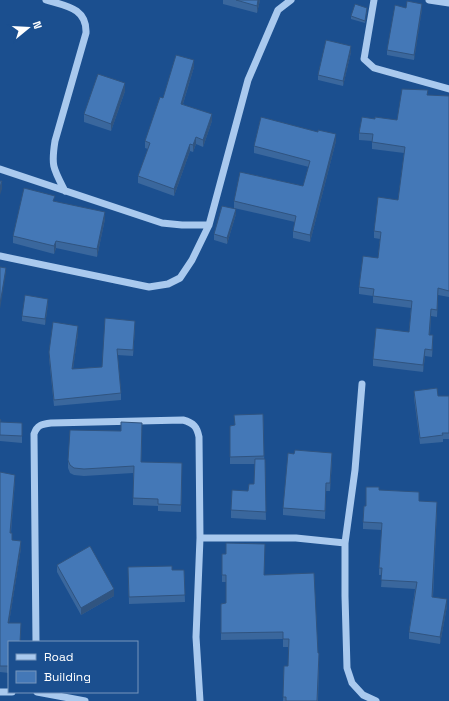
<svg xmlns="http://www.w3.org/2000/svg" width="449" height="701" font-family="'Space Grotesk',sans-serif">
	<rect width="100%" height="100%" fill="#1b4f8f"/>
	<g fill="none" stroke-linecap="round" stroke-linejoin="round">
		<path stroke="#a9c9ee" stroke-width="7" d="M 46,0 C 66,6 87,8 86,33 L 55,141 C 51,166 53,168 65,191
			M 374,0 L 364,59 L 374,68 L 449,89
			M 429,0 L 449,3
			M 0,169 L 162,223 L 182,225 L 209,225
			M 0,256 L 149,287 L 168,284 L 180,278 L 192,260 L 209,225 L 248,80 L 278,10 L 291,0
			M 362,384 L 355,470 L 345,543 L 345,596 L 347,668 L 352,683 L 363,695 L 376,701
			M 200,538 L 296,538 L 345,543
			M 36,642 L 34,434 C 37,425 42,424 51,423 L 183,420 C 194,423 197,427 199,437 L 200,538 L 196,637 L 200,701
			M 0,692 L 12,692
			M 37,692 L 85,701"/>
	</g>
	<path fill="#3a679d" d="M 223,0 L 260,0 L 257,13 L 223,4 Z
		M 422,9 L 414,60 L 387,55 L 387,50 Z
		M 367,10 L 365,23 L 351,19 L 351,16 Z
		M 351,52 L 343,86 L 318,80 L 318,75 Z
		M 194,67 L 183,104 L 212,121 L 203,147 L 196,144 L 193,152 L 190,151 L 174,196 L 138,183 L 138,176 L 148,149 L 145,148 L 145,141 L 163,98 Z
		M 125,91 L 111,131 L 84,122 L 84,114 Z
		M 428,95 L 449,96 L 449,297 L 438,295 L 437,317 L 431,316 L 430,335 L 433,342 L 432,357 L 425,356 L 423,372 L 373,366 L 373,359 L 409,332 L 411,308 L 373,303 L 373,296 L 359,294 L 359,287 L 378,258 L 380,239 L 374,238 L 374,231 L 398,200 L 404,153 L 372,149 L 372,141 L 359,140 L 359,133 L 375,119 L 397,120 Z
		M 336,141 L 310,242 L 293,238 L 293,231 L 295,222 L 234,208 L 234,201 L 303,186 L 309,167 L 254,153 L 254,146 Z
		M 55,201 L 105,219 L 97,257 L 56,248 L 54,254 L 13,243 L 13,236 Z
		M 236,214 L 227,244 L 214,240 L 214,234 Z
		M 48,304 L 45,325 L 22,321 L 22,316 Z
		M 135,327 L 133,356 L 117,355 L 121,393 L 121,400 L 54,406 L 49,358 L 49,352 L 78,333 L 73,369 L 102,367 Z
		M 414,391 L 438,396 L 449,396 L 449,439 L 443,439 L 443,442 L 420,444 L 414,398 Z
		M 263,414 L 266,520 L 231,518 L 231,510 L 254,484 L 255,464 L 230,464 L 230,426 L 234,425 Z
		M 0,419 L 1,422 L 22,430 L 22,443 L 0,441 Z
		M 121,431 L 142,431 L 141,462 L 182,463 L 181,512 L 158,511 L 158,506 L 133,505 L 133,473 L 84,476 L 74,475 L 70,473 L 68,468 L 68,460 Z
		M 332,461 L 330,491 L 326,491 L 325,519 L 283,515 L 283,508 Z
		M 0,472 L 15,481 L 11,533 L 12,540 L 21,548 L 9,623 L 21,630 L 9,642 L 9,673 L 0,672 Z
		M 379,490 L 419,501 L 437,509 L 433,597 L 447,606 L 440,644 L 409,639 L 409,632 L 415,589 L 381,587 L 382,575 L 379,575 L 379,568 L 382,530 L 363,529 L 363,522 L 366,506 Z
		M 222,554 L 264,575 L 318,653 L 319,661 L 318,701 L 283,701 L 284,666 L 288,666 L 288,647 L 283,647 L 283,639 L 221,640 L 221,604 L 226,603 L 226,582 L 222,582 Z
		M 57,565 L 114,596 L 81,615 L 57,572 Z
		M 128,567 L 172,570 L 184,570 L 185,602 L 129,604 Z"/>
	<path fill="#305480" d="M 258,0 L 260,0 L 257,13 L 257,6 Z
		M 422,4 L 422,9 L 414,60 L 414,55 Z
		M 351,46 L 351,52 L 343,86 L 343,81 Z
		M 194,60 L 194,67 L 181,110 L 181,104 Z
		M 125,83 L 125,91 L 111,131 L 111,124 Z
		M 212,114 L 212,121 L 203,147 L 203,140 Z
		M 336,134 L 336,141 L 310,242 L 310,235 Z
		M 196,137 L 196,144 L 193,152 L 193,145 Z
		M 190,144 L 190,151 L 174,196 L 174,189 Z
		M 2,181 L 2,189 L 0,195 L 0,187 Z
		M 236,209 L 236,214 L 227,244 L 227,238 Z
		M 105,212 L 105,219 L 97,257 L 97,249 Z
		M 56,241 L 56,248 L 54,254 L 54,246 Z
		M 6,268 L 6,273 L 0,309 L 0,304 Z
		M 438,288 L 438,295 L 437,317 L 437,310 Z
		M 48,299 L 48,304 L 45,325 L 45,319 Z
		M 431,309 L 431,316 L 429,342 L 429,335 Z
		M 135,321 L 135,327 L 133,356 L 133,350 Z
		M 78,326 L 78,333 L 72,376 L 72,369 Z
		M 433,335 L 433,342 L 432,357 L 432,350 Z
		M 425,349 L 425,356 L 423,372 L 423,365 Z
		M 332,453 L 332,461 L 330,491 L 330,483 Z
		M 15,475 L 15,481 L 10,540 L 10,533 Z
		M 437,502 L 437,509 L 432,604 L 432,597 Z
		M 21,541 L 21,548 L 8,629 L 8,623 Z
		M 114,589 L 114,596 L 81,615 L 81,608 Z
		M 447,599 L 447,606 L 440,644 L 440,637 Z"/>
	<path fill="#4478b7" stroke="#305480" d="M 236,0 L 258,0 L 257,6 Z
		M 407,1 L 422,4 L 414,55 L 387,50 L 395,5 L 406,8 Z
		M 355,4 L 367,8 L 365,21 L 351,16 Z
		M 326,40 L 351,46 L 343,81 L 318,75 Z
		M 176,55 L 194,60 L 181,104 L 212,114 L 203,140 L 196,137 L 193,145 L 190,144 L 174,189 L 138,176 L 150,143 L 145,141 L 160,97 L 163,98 Z
		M 98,74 L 125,83 L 111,124 L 84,114 Z
		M 402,89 L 428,90 L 427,95 L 449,96 L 449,291 L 438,288 L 437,310 L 431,309 L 429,335 L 433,335 L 432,350 L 425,349 L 423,365 L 373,359 L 376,328 L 409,332 L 412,301 L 373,296 L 374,289 L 359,287 L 363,256 L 378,258 L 381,232 L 374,231 L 378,197 L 398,200 L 405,147 L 372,142 L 373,134 L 359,133 L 362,117 L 375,119 L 375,117 L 397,120 Z
		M 261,117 L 318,132 L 318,130 L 336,134 L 310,235 L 293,231 L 296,216 L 234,201 L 240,172 L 303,186 L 310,161 L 254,146 Z
		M 0,181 L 2,181 L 0,187 Z
		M 24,188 L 55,196 L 53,201 L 105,212 L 97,249 L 56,241 L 54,246 L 13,236 Z
		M 222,206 L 236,209 L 227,238 L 214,234 Z
		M 0,267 L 6,268 L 0,304 Z
		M 25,295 L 48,299 L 45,319 L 22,316 Z
		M 105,318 L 135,321 L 133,350 L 117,349 L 121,393 L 54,400 L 49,352 L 53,322 L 78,326 L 72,369 L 102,367 Z
		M 437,388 L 438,396 L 449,396 L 449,433 L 442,433 L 443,435 L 420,438 L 414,391 Z
		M 263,414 L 264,456 L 230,457 L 230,426 L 235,425 L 234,415 Z
		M 0,419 L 1,420 L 0,422 L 22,423 L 22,436 L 0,435 Z
		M 121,422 L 142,423 L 141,462 L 182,463 L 181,505 L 158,504 L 158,499 L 133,498 L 134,466 L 84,469 L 74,468 L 70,465 L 68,460 L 70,430 L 121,431 Z
		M 295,450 L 332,453 L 330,483 L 326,483 L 325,511 L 283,508 L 288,453 L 294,454 Z
		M 255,459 L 265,459 L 266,512 L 231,510 L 232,490 L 248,491 L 249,484 L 254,484 Z
		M 0,472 L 15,475 L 10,533 L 12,533 L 12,540 L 21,541 L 8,623 L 21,623 L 20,642 L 9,642 L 9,666 L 0,666 Z
		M 366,487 L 379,487 L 379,490 L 419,492 L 419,501 L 437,502 L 432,597 L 447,599 L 440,637 L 409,632 L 417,582 L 381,580 L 382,568 L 379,568 L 382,523 L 363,522 L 364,506 L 366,506 Z
		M 226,543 L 265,544 L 264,575 L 314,573 L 318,653 L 319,653 L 317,701 L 286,701 L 286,697 L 283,697 L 284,666 L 288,666 L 289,639 L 283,639 L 283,632 L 221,633 L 221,604 L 226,603 L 226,575 L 222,575 L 222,554 L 226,554 Z
		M 90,546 L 114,589 L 81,608 L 57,565 Z
		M 172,566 L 172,570 L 184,570 L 185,595 L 129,597 L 128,567 Z"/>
	<rect x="8" y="641" width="130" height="52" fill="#1b4f8f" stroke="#7695bc"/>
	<rect x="16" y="654" width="20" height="6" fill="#a9c9ee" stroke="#7695bc"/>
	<text x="44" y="661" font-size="12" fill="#ffffff">Road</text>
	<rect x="16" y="671" width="20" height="12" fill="#4478b7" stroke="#7695bc"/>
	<text x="44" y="681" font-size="12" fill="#ffffff">Building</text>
	<g transform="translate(28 28) rotate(72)" stroke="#1b4f8f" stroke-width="3" paint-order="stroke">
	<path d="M0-3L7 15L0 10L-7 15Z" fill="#ffffff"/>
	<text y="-6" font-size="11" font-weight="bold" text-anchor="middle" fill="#ffffff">N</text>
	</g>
</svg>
